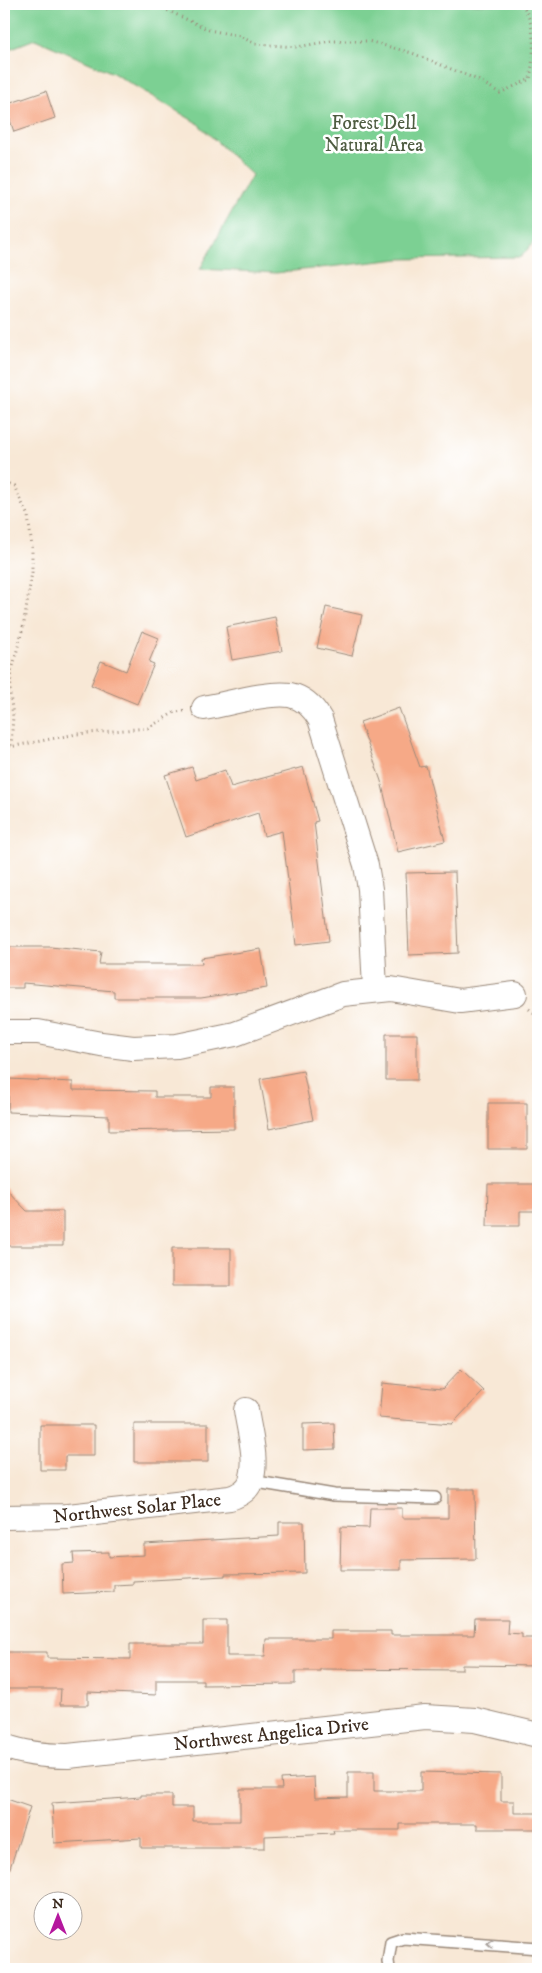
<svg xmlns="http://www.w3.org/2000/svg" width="542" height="1973" font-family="'IM FELL DW Pica',serif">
	<rect width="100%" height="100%" fill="#fff"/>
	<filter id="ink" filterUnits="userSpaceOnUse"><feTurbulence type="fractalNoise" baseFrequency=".02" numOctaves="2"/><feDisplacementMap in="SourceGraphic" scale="10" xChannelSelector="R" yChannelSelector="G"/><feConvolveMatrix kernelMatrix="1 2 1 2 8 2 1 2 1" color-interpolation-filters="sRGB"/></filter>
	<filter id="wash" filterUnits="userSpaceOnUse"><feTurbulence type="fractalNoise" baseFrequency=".0096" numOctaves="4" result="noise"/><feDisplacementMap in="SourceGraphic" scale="20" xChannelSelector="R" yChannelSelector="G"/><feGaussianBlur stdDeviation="1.12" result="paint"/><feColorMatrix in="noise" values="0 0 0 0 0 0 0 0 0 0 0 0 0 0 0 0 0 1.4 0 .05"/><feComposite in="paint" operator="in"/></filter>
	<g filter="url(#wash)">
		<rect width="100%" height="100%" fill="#f8e8d6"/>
		<path fill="#7cd093" stroke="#5c7d58" d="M 4,4 L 538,4 L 538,237 L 521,257 L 399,259 L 276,273 L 200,269 L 252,175 L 197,123 L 113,73 L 35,39 L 4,51 Z"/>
		<g id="blocks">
			<path fill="#f6a987" d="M 46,91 L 55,118 L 14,132 L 5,105 Z
				M 326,607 L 362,615 L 352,656 L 317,648 Z
				M 275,617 L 282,651 L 232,660 L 226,627 Z
				M 142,631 L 159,638 L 149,662 L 154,664 L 137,704 L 91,685 L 101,661 L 126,671 Z
				M 399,708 L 420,767 L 426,766 L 445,841 L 398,852 L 381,781 L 360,722 Z
				M 192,767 L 196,780 L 225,770 L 231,787 L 303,767 L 318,821 L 314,822 L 329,941 L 296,945 L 282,831 L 264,836 L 258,813 L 186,837 L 165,775 Z
				M 455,872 L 458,953 L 409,955 L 406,873 Z
				M 4,947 L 50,947 L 101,952 L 99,964 L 202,964 L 201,958 L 261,949 L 267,988 L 201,998 L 114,998 L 114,991 L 23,983 L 23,988 L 4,988 Z
				M 386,1034 L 417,1034 L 417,1080 L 386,1080 Z
				M 303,1071 L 313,1120 L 269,1129 L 260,1079 Z
				M 9,1079 L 73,1082 L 73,1090 L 155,1091 L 155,1097 L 211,1097 L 211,1087 L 234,1087 L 234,1129 L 109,1131 L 109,1116 L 8,1112 Z
				M 488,1103 L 527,1103 L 527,1149 L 488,1149 Z
				M 488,1184 L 538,1184 L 538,1211 L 520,1211 L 520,1226 L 487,1226 Z
				M 4,1187 L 27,1211 L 63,1211 L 63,1246 L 4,1246 Z
				M 172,1248 L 231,1248 L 231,1286 L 172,1286 Z
				M 461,1369 L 484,1391 L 452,1424 L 379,1418 L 382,1383 L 442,1389 Z
				M 334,1423 L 335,1449 L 303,1450 L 303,1424 Z
				M 134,1424 L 208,1424 L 208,1462 L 134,1462 Z
				M 40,1425 L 94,1425 L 94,1456 L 65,1456 L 65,1470 L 40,1470 Z
				M 448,1489 L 475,1489 L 476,1559 L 401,1560 L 401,1570 L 340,1570 L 341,1527 L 369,1528 L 370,1508 L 402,1508 L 402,1518 L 448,1518 Z
				M 279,1522 L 304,1522 L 305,1573 L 225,1574 L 225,1576 L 133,1581 L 133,1584 L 114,1585 L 114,1592 L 63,1594 L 62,1564 L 74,1563 L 73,1553 L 109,1552 L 109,1557 L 144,1555 L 144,1544 L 279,1536 Z
				M 475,1619 L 508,1619 L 507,1633 L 522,1634 L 522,1638 L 538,1638 L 538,1666 L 462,1665 L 462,1670 L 320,1669 L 320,1671 L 295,1671 L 295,1684 L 203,1685 L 203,1680 L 156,1680 L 156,1695 L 88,1692 L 88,1705 L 60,1705 L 61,1689 L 4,1689 L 4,1652 L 47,1652 L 47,1658 L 130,1659 L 130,1644 L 203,1644 L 203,1620 L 227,1620 L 227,1656 L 265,1656 L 266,1639 L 331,1639 L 331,1631 L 391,1631 L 391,1635 L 474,1635 Z
				M 348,1772 L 374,1772 L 374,1791 L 421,1791 L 421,1772 L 501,1774 L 501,1801 L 514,1801 L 514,1813 L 538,1813 L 538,1829 L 477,1829 L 477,1824 L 400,1824 L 400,1830 L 333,1830 L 334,1833 L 265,1836 L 265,1848 L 141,1848 L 141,1838 L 54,1843 L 52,1803 L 141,1797 L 141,1795 L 172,1795 L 172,1807 L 193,1807 L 193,1821 L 240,1821 L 240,1789 L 282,1789 L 281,1779 L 314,1777 L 315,1798 L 348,1797 Z
				M 4,1798 L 30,1807 L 7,1877 L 4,1876 Z"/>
		</g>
	</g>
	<g filter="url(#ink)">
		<use href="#blocks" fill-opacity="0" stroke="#9a897a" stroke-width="1"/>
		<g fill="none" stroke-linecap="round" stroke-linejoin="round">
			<defs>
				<path id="lane" d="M 251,1481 L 334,1495 L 435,1498
					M 389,1969 L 388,1961 L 391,1942 L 403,1938 L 538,1948"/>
				<path id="street" d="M 204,708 C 228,704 266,692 290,695 C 304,698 313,707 320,719 L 366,865 L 370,889 L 375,989
					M 4,1032 L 38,1032 L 101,1044 L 133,1048 L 177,1046 L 235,1034 L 343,994 L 391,989 L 460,1001 L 515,994
					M 4,1517 L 68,1516 L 230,1498 C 239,1495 248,1490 251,1481 C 258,1460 249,1431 246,1410
					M 4,1746 C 25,1754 46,1756 68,1756 L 425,1717 L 475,1720 L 538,1735"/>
			</defs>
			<use href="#lane" stroke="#9a897a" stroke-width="14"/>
			<use href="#street" stroke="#9a897a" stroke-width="26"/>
			<path stroke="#9a897a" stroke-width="3" stroke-dasharray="1 4" stroke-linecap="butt" d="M 154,4 L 209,30 L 240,36 L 255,44 L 297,47 L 331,41 L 368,41 L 412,53 L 478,80 L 500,93 L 530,79 C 534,54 537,27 522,4
				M 4,482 L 14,486 L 28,516 L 32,547 L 32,572 L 24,623 L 12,670 L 10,694 L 13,716 L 11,747
				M 4,748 L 77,734 L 148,728 L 175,712 L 184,711
				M 529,1009 L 538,1016"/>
			<use href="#lane" stroke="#fff" stroke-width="11"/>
			<use href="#street" stroke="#fff" stroke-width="24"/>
		</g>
		<defs><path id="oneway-chevron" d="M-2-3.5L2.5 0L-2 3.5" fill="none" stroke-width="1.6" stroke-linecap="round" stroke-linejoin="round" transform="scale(1.25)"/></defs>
		<use stroke="#a79f9a" href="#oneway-chevron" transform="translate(490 1943) rotate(-176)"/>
	</g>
	<g text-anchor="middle" stroke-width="5" stroke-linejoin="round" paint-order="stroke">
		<g font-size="19" fill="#4e5c41" stroke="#fff">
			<text x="374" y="129">Forest Dell<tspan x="374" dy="22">Natural Area</tspan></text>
		</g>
		<g font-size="19" fill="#3b2a1e" stroke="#fff">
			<text transform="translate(137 1507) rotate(-6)" y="7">Northwest Solar Place</text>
			<text transform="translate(271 1733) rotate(-6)" y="7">Northwest Angelica Drive</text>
		</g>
	</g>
	<rect width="542" height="1973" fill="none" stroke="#fff" stroke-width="20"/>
	<g transform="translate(58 1916)"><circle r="24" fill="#ffffff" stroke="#b1aaa5"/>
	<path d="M0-4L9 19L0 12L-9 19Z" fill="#b5179e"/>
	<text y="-8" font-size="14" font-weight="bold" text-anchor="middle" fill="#3b2a1e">N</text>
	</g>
</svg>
